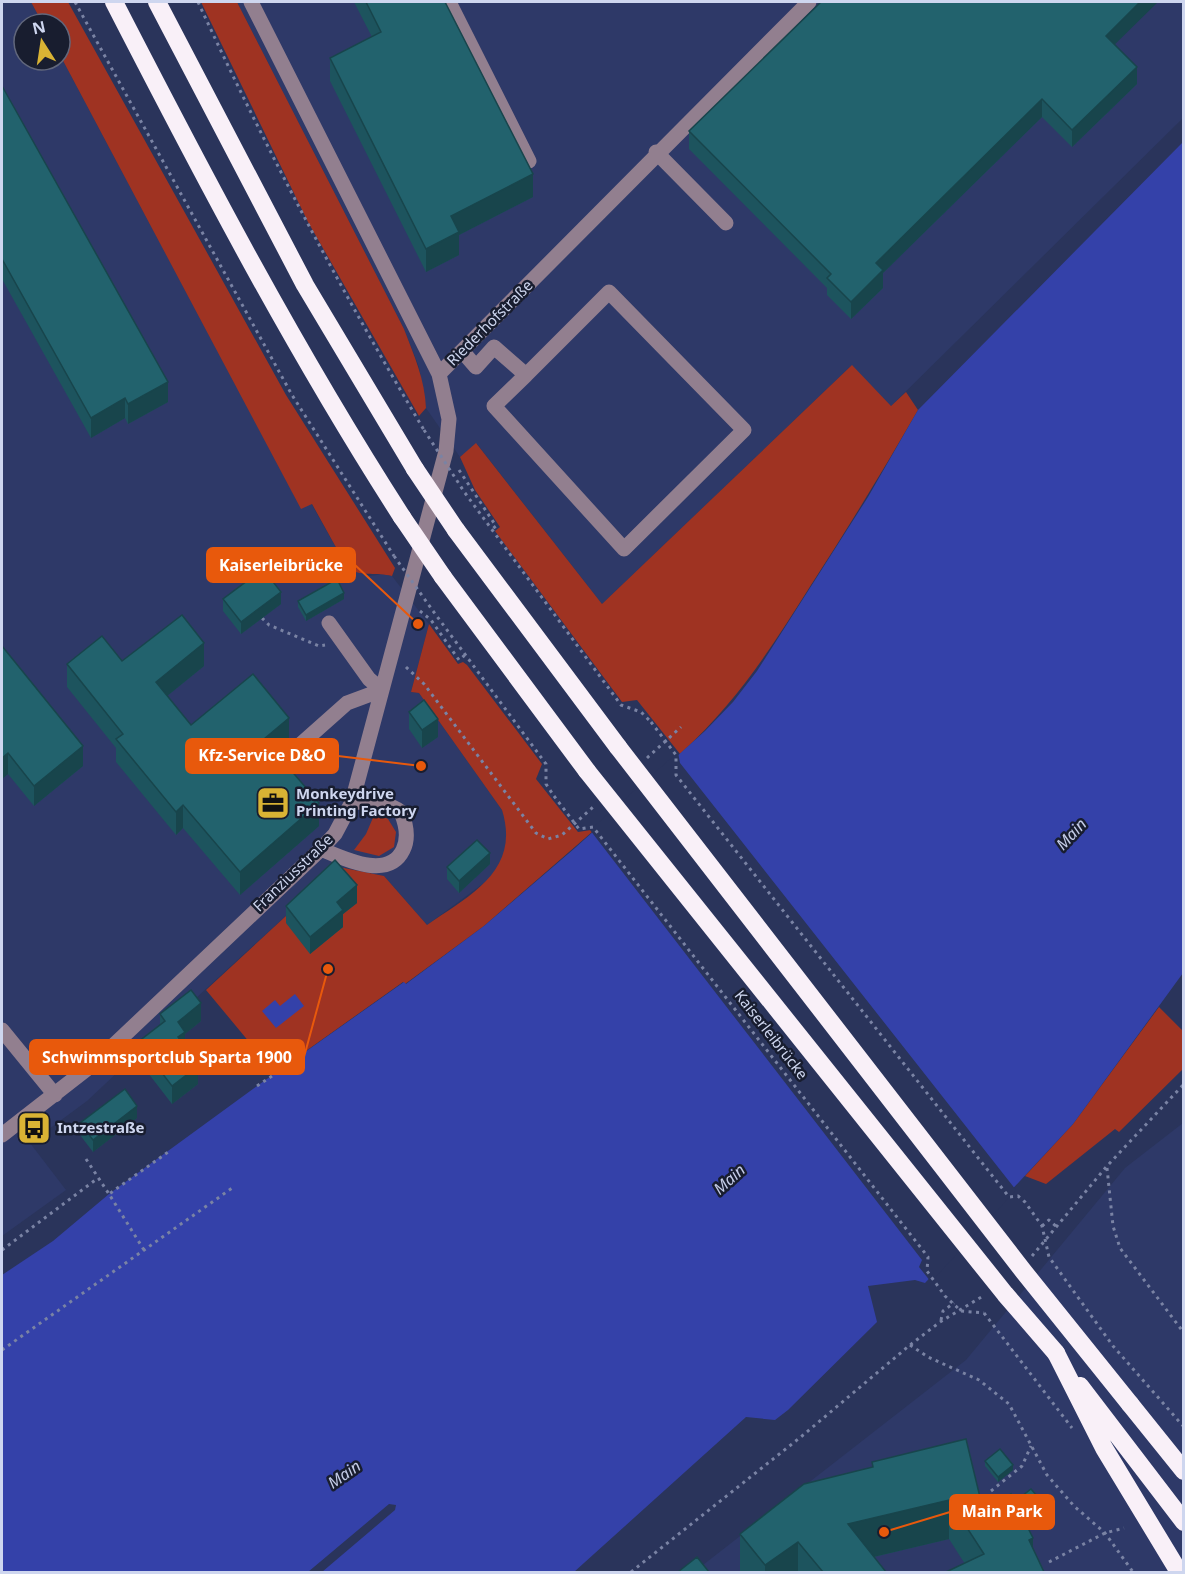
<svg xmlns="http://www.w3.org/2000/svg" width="1185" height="1574" font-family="'Noto Sans',sans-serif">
	<rect width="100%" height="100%" fill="#2a345b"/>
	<path fill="#2e3968" d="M 2,2 L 31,2 L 43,24 L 24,24 L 24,60 L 60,60 L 60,55 L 301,508 L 311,503 L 348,569 L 370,576 L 383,574 L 392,576 L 429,624 L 411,692 L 419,693 L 502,810 L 508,828 L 507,847 L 500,865 L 488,880 L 427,925 L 384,876 L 339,867 L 160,1031 L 138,1059 L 122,1068 L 87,1101 L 30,1143 L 66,1190 L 2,1236 Z
		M 237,2 L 1183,2 L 1183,118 L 891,406 L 851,366 L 602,604 L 477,444 L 460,457 L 426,408 L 419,367 L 404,329 Z
		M 1183,1123 L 1183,1572 L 694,1572 L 966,1360 L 1125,1168 Z"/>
	<path fill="#9f3322" d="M 31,2 L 68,2 L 286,395 L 395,568 L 392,576 C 376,572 364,577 348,569 L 312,504 L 301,509 L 60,55 L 60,24 L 43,24 Z
		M 201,2 L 237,2 L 404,329 C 414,355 425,380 426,408 L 419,416 L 308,222 Z
		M 852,365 L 891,406 L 906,392 L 918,410 C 884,469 848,528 811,585 C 770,650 737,702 680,754 L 637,700 L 622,702 L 495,531 L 500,527 L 475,490 L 460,457 L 476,443 L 602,604 Z
		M 429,624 L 458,664 L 463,662 L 467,665 L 542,764 L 536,779 L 578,832 L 591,830 L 592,832 L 484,926 L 405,984 L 403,982 L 275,1073 L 206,990 L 339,867 L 384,876 L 427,925 C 470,895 521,871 502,810 L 419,693 L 411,692 Z
		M 375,813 L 388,819 L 396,832 L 394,847 L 379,856 L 354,850 L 366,834 Z
		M 1159,1007 L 1183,1031 L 1183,1069 L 1119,1132 L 1115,1129 L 1046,1184 L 1025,1176 L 1073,1124 Z"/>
	<path fill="#3441a9" d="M 1183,142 L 1183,973 L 1073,1124 L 925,1283 L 915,1280 L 868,1286 L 877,1322 L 788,1410 L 775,1420 L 746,1417 L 574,1572 L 322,1572 L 395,1510 L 396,1505 L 389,1504 L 308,1572 L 2,1572 L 2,1275 L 53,1241 L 109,1194 L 257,1086 L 404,982 L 406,984 L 484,926 L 575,848 L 705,731 L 733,702 L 757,671 L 868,497 L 918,410 Z
		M 295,994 L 304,1006 L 276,1028 L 262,1011 L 275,1000 L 280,1006 Z"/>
	<path fill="#2a345b" d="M 678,752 L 680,763 L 1016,1190 L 931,1282 L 919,1267 L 922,1260 L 590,830 Z"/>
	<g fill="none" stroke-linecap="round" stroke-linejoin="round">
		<path stroke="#7a83a4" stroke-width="3" stroke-dasharray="3 4.5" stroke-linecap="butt" d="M 75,2 L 292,395 L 394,556
			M 198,2 C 266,149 341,291 424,430
			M 459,470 L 496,526 L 491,530
			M 465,493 L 621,705 L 641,712 L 651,722
			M 420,611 L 431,620 L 459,660 L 465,655
			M 433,611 L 546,764 L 546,784 L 554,796
			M 262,618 L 269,625 L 319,646 L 325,645
			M 406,667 L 424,684 L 536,833 L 548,839 L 562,835 L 593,807
			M 647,758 L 681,727
			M 257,1086 L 272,1076
			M 86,1159 L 109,1194
			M 1107,1168 L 1113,1226 L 1120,1248 L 1184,1333
			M 1042,1226 L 1049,1220 L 1058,1228
			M 2,1250 L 98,1178
			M 144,1250 L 109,1194 L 171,1150
			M 1032,1256 L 1107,1166 L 1184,1084
			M 984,1313 L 1072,1428
			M 941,1320 L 943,1311 L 954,1303
			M 910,1345 L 928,1357 L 979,1380 L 1009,1404 L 1047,1475 L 1074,1506 L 1105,1533 L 1133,1572
			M 2,1350 L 235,1186
			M 991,1491 L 1022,1466 L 1031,1446
			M 1049,1562 L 1105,1533 L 1124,1528
			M 631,1572 L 802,1436 L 910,1345 L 940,1322 L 983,1296"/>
		<path stroke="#927f8f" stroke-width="15" d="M 449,2 L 529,161
			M 656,152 L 726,223
			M 463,352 L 476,367 L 494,347 L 526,375 L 609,292 L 744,430 L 624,549 L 494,406 L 526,375
			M 439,374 L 809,2
			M 275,767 L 347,703 L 382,690 L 369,679 L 329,623
			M 321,849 C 343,858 388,881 403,850 C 409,838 406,824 401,812 C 386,801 370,803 352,802
			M 2,1030 L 55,1095
			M 2,1135 L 97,1061 L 321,849 L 335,834 L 352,802 L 446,451 L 449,419 L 439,374 L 251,2"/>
		<path stroke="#f9f0f8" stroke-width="18" d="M 114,2 C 204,177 295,351 402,517
			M 157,2 L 305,285 L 415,469
			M 456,530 L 618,747
			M 443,577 L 587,771
			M 1056,1353 L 1104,1448 L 1179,1572
			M 1080,1386 L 1184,1522
			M 1130,1404 L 1184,1471"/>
		<path stroke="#7a83a4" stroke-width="3" stroke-dasharray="3 4.5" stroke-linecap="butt" d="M 424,430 L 465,493
			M 394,556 L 433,611
			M 651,722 L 676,755 L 676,775 L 1009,1197 L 1018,1196 L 1025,1202 L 1042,1226 L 1049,1257 L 1113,1346 L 1184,1427
			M 554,796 L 579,829 L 593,827 L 928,1257 L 927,1271 L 945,1296 L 961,1311 L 984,1313"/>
		<path stroke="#f9f0f8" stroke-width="18" d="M 415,469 L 456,530
			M 402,517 L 443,577
			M 618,747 L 1024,1272 L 1130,1404
			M 587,771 L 1005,1294 L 1056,1353"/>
	</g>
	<path fill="#1d545e" d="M 354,2 L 445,2 L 533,197 L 459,235 L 459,255 L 426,272 L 330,81 L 330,58 L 372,37 Z
		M 1115,44 L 1137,84 L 1072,147 L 1042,117 L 883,273 L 883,288 L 851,319 L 827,295 L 827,288 L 689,149 L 689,131 Z
		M 2,86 L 168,402 L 128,424 L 125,418 L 91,438 L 2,279 Z
		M 223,599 L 281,604 L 241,634 L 223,611 Z
		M 344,599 L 306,621 L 298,607 L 298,601 Z
		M 2,646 L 83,766 L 34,806 L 8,774 L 2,779 Z
		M 122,661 L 204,666 L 167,696 L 191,725 L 289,741 L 275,753 L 319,826 L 240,895 L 183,828 L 176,835 L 116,762 L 116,748 L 67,687 L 67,664 Z
		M 409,712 L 438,737 L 422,748 L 409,729 Z
		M 490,864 L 459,893 L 447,879 L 447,867 Z
		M 357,903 L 343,914 L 343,927 L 310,954 L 286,923 L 286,906 Z
		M 160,1014 L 201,1021 L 185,1034 L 185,1047 L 198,1084 L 172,1104 L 138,1060 L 138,1042 L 160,1026 Z
		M 137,1118 L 93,1152 L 80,1135 L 80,1123 Z
		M 985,1461 L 1013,1470 L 998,1482 L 985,1466 Z
		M 872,1462 L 984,1514 L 1033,1548 L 1044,1572 L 965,1564 L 949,1539 L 874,1557 L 886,1572 L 740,1572 L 740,1534 L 872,1467 Z
		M 1017,1500 L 1042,1507 L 1028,1519 L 1017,1506 Z"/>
	<path fill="#18454c" d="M 1140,2 L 1158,2 L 1106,53 L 1106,36 Z
		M 1137,67 L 1137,84 L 1072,147 L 1072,130 Z
		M 1042,99 L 1042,117 L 883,273 L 883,288 L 851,319 L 851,302 L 876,263 Z
		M 533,174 L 533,197 L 459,235 L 459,255 L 426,272 L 426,249 L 451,216 Z
		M 168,382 L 168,402 L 128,424 L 128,404 Z
		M 125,398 L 125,418 L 91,438 L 91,418 Z
		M 281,592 L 281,604 L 241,634 L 241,622 Z
		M 344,593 L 344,599 L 306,621 L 306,615 Z
		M 204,643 L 204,666 L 156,705 L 156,682 Z
		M 289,718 L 289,741 L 264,762 L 264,739 Z
		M 438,719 L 438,737 L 422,748 L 422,730 Z
		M 83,746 L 83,766 L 34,806 L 34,786 Z
		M 8,753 L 8,774 L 2,779 L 2,758 Z
		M 319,803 L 319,826 L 240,895 L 240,872 Z
		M 183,805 L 183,828 L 176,835 L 176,812 Z
		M 490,853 L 490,864 L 459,893 L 459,881 Z
		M 357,885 L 357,903 L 343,914 L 343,927 L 310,954 L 310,937 L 337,902 Z
		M 201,1003 L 201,1021 L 185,1034 L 185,1050 L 178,1055 L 178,1022 Z
		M 198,1066 L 198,1084 L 172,1104 L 172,1086 Z
		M 137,1106 L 137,1118 L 93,1152 L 93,1140 Z
		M 1013,1465 L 1013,1470 L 998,1482 L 998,1477 Z
		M 949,1500 L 949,1539 L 848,1563 L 848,1524 Z
		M 1042,1502 L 1042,1507 L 1028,1519 L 1028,1513 Z
		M 1033,1538 L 1033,1572 L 1029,1540 Z
		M 798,1542 L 798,1572 L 765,1572 L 765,1565 Z"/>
	<path fill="#22626d" stroke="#18454c" stroke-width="1.5" d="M 366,2 L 445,2 L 533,174 L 451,216 L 459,232 L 426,249 L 330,58 L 381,32 Z
		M 821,2 L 1140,2 L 1106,36 L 1137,67 L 1072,130 L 1042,99 L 876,263 L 883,270 L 851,302 L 827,278 L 831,274 L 689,131 Z
		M 2,86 L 168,382 L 128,404 L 125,398 L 91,418 L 2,259 Z
		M 263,569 L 281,592 L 241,622 L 223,599 Z
		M 337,579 L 344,593 L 306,615 L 298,601 Z
		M 182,615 L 204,643 L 156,682 L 191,725 L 253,674 L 289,718 L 264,739 L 267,750 L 277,754 L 319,803 L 240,872 L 183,805 L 176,812 L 116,739 L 123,734 L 67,664 L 102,636 L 122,661 Z
		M 2,646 L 83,746 L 34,786 L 8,753 L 2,758 Z
		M 424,700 L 438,719 L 422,730 L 409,712 Z
		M 477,840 L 490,853 L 459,881 L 447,867 Z
		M 335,860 L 357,885 L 337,902 L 343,910 L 310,937 L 286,906 Z
		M 191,990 L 201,1003 L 178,1022 L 185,1032 L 178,1037 L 198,1066 L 172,1086 L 138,1042 L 165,1021 L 160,1014 Z
		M 125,1089 L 137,1106 L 93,1140 L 80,1123 Z
		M 966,1439 L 984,1514 L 1011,1494 L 1033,1538 L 1029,1540 L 1044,1572 L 946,1572 L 984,1554 L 949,1500 L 848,1524 L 886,1572 L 823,1572 L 798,1542 L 765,1565 L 740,1534 L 804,1484 L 873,1467 L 872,1462 Z
		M 1000,1449 L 1013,1465 L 998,1477 L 985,1461 Z
		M 1031,1489 L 1042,1502 L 1028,1513 L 1017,1500 Z
		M 697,1557 L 709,1572 L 678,1572 Z"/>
	<defs>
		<symbol id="office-square" viewBox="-11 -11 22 22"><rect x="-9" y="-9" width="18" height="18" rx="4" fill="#d9b334" stroke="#181d2f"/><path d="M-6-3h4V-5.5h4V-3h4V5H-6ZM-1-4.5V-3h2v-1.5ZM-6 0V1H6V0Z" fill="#111"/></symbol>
		<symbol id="bus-square" viewBox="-11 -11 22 22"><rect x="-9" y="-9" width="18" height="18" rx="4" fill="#d9b334" stroke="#181d2f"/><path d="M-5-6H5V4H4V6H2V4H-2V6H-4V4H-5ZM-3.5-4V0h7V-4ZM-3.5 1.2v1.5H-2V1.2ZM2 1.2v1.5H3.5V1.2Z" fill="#111"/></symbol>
	</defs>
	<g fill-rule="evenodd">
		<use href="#office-square" x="254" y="784" width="38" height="38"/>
		<use href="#bus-square" x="15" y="1109" width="38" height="38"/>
	</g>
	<g text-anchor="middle" stroke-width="5" stroke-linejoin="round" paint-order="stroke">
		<g font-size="15" fill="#ced6ef" stroke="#181d2f">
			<text transform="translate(490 323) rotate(-45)" y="5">Riederhofstraße</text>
			<text transform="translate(293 873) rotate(-44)" y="5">Franziusstraße</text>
			<text transform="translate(771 1035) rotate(52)" y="5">Kaiserleibrücke</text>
		</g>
		<g font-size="15" font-weight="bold" fill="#ced6ef" stroke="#181d2f" text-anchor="start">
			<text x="296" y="799">Monkeydrive<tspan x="296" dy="17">Printing Factory</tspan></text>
			<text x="57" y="1133">Intzestraße</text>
		</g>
		<g font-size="16" font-style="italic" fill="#c4cce7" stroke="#181d2f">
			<text transform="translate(1071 834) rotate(-47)" y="6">Main</text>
			<text transform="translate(729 1179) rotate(-42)" y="6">Main</text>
			<text transform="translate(344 1474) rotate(-35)" y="6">Main</text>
		</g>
	</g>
	<path fill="none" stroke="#e8590c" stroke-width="2" d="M418 624L355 565M421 766L338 756M328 969L304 1057M884 1532L950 1512"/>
	<g fill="#e8590c" stroke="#181d2f" stroke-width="2">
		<circle cx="418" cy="624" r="6"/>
		<circle cx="421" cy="766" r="6"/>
		<circle cx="328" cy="969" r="6"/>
		<circle cx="884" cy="1532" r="6"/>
	</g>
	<g fill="#e8590c" stroke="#e8590c" stroke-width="2">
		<rect x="207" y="548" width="148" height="34" rx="6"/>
		<rect x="186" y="739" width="152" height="34" rx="6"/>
		<rect x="30" y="1040" width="274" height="34" rx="6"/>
		<rect x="950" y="1495" width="104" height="34" rx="6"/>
	</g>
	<g font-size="16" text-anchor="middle" font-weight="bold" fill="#fff">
		<text x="281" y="571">Kaiserleibrücke</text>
		<text x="262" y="761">Kfz-Service D&amp;O</text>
		<text x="167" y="1063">Schwimmsportclub Sparta 1900</text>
		<text x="1002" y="1517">Main Park</text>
	</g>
	<rect width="1185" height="1574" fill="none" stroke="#ced6ef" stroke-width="6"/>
	<g transform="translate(42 42) rotate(348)"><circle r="28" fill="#181d2f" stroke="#61677c" stroke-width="1.5"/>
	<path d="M0-4.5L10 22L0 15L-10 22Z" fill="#d9b334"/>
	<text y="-9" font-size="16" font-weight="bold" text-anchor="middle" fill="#ced6ef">N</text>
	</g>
</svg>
